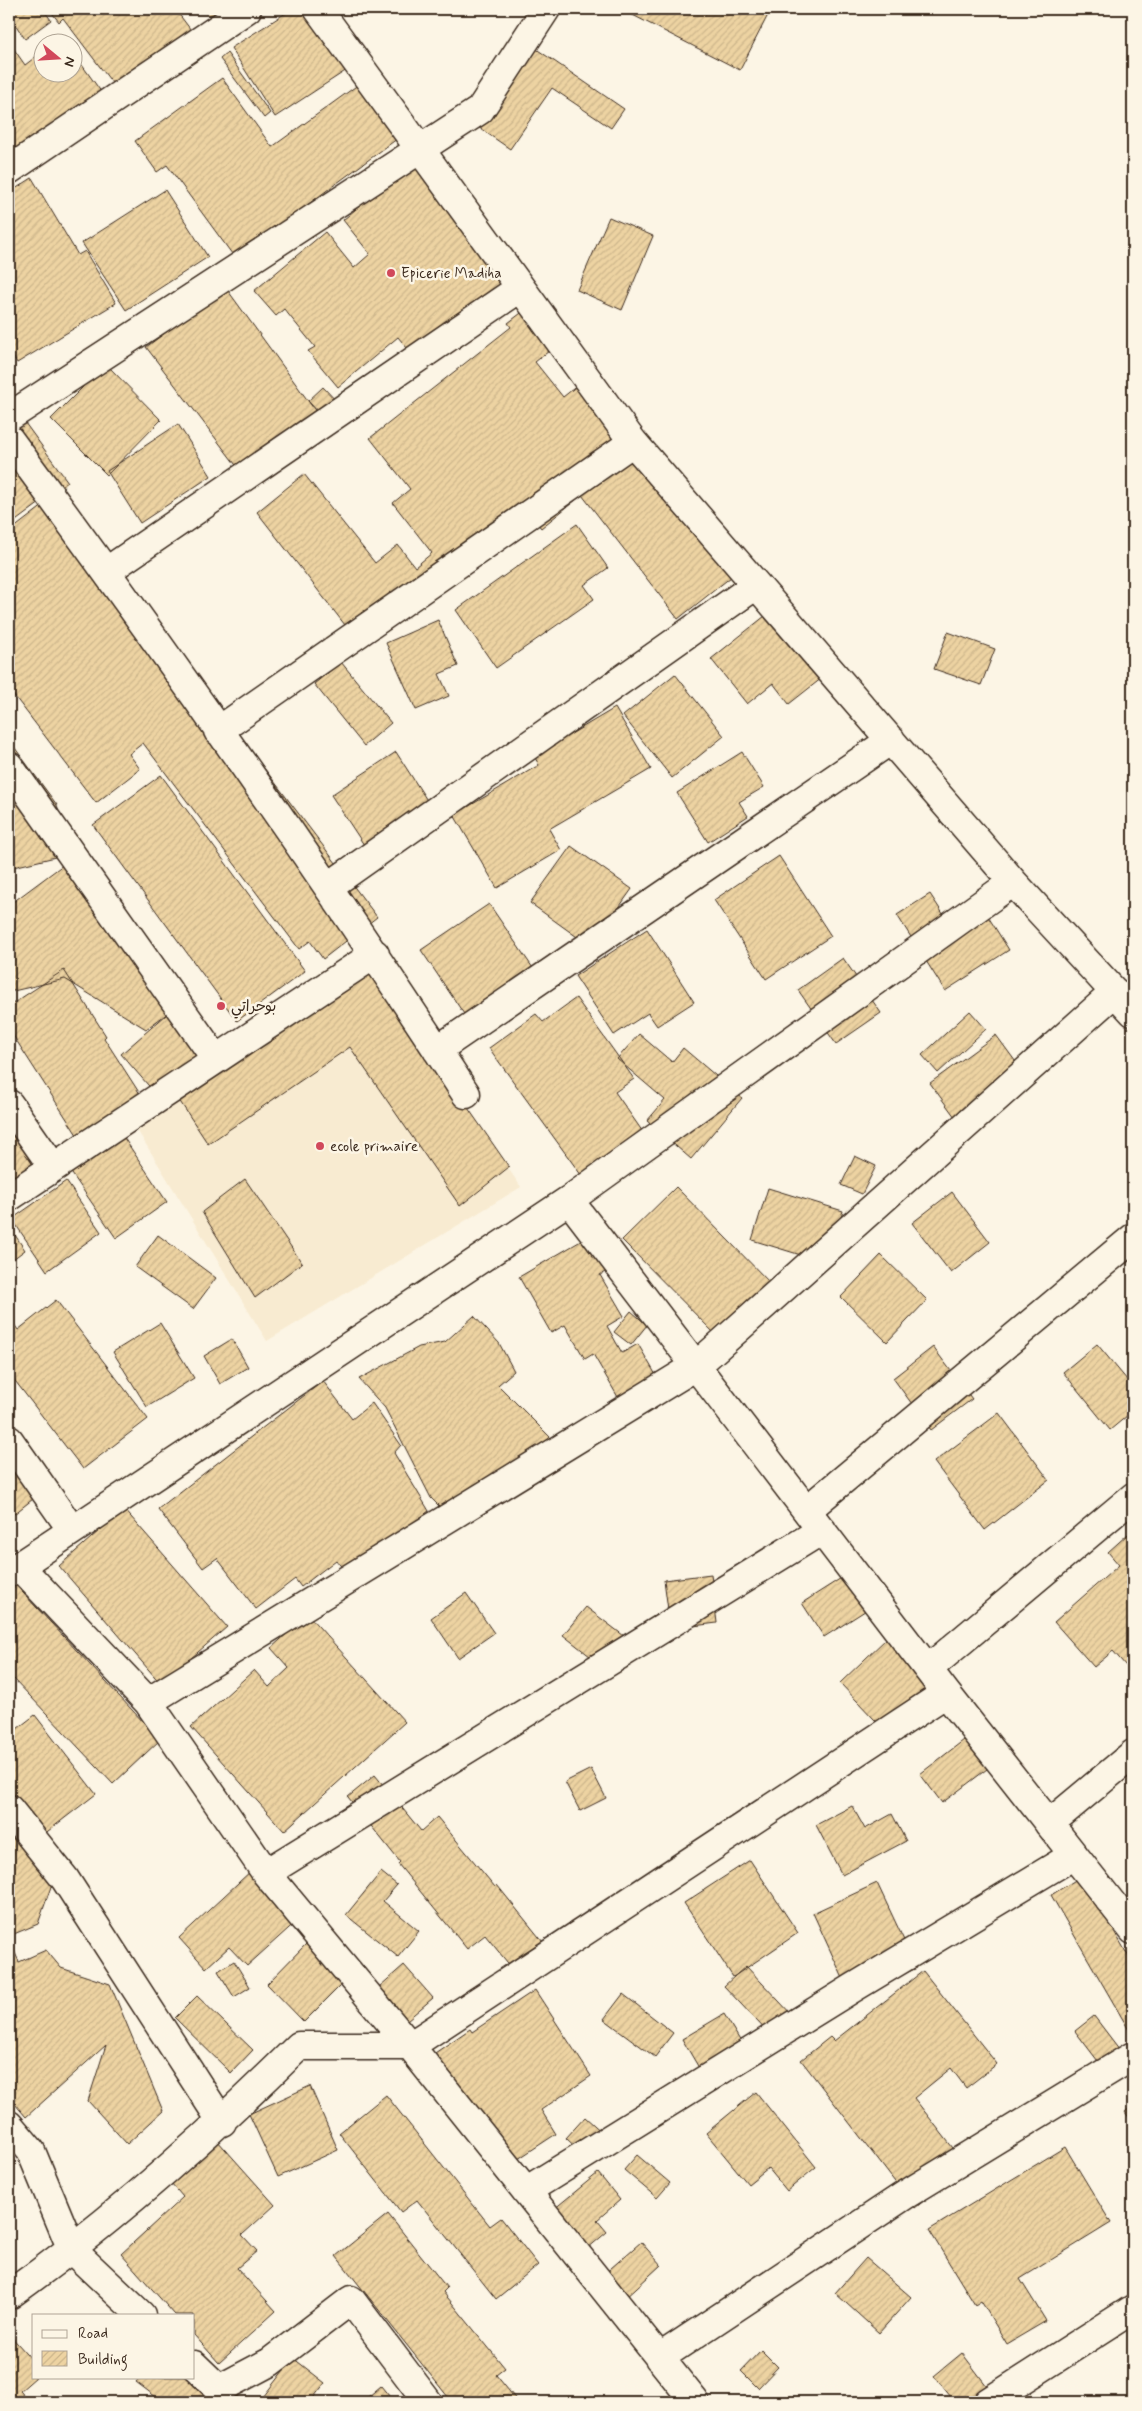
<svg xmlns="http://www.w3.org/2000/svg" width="1142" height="2411" font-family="Mynerve,'Playpen Sans Arabic',sans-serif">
	<defs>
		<pattern id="building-hatch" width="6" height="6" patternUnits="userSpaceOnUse" patternTransform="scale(1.25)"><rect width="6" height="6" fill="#edd3a2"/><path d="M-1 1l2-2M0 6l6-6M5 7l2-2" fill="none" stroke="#ccb58b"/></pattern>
	</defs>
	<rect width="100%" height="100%" fill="#fcf5e5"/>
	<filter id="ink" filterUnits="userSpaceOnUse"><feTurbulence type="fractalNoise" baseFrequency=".02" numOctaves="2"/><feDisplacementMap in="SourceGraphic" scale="10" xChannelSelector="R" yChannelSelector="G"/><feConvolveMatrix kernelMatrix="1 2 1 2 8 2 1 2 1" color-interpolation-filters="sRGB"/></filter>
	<g filter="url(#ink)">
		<path fill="#f8ebd1" d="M 368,964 L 521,1187 L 267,1341 L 134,1125 Z"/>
		<path fill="url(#building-hatch)" stroke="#3b2a1e" d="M 9,9 L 43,9 L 51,20 L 25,39 L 9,15 Z
			M 49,9 L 175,9 L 197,38 L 122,96 L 63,18 L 59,22 Z
			M 204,9 L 233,9 L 215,23 Z
			M 292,9 L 319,9 L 356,64 L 275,117 L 231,48 Z
			M 621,9 L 771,9 L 740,70 Z
			M 9,42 L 25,65 L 42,52 L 42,72 L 72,72 L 72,51 L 107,100 L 23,162 L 9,142 Z
			M 532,46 L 624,109 L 611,128 L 552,88 L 510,149 L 478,127 Z
			M 227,53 L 270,113 L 264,118 L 220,59 Z
			M 222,78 L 272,147 L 366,79 L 405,133 L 235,258 L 167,165 L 157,172 L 135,141 Z
			M 414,160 L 511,279 L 416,359 L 398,337 L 338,387 L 308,351 L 315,347 L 284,309 L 276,316 L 254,291 L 325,232 L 354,268 L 370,254 L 343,220 Z
			M 32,178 L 78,255 L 85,251 L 116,303 L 17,363 L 9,350 L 9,193 Z
			M 165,190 L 208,257 L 126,310 L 82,243 Z
			M 609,217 L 653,236 L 622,310 L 577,290 Z
			M 226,288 L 322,420 L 245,477 L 146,347 Z
			M 529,307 L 558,344 L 535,362 L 563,397 L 588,377 L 690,525 L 731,577 L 678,619 L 582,495 L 541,528 L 527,510 L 359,643 L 257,512 L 304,474 L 375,563 L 398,545 L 415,567 L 432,553 L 393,503 L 410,489 L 370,438 L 511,327 L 508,323 Z
			M 106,364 L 161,420 L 107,475 L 51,419 Z
			M 323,387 L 339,404 L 324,418 L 308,401 Z
			M 9,401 L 68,482 L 9,526 Z
			M 178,424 L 211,476 L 140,523 L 107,471 Z
			M 57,495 L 377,917 L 323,959 L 310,941 L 299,949 L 143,743 L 129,754 L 140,769 L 96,803 L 9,689 L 9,532 Z
			M 577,524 L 608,568 L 584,585 L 594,599 L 496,668 L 456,610 Z
			M 770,612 L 822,678 L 789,704 L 773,683 L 747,704 L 711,659 Z
			M 438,620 L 458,666 L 439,674 L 449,696 L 416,710 L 386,643 Z
			M 948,632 L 995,649 L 981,685 L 934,669 Z
			M 341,662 L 391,723 L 364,746 L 314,684 Z
			M 675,674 L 724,736 L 672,778 L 623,716 Z
			M 615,708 L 651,769 L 549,829 L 561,850 L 497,888 L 454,815 L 539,765 L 534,756 Z
			M 9,740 L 57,805 L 68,854 L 9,868 Z
			M 396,752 L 430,805 L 366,848 L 331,795 Z
			M 742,752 L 764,787 L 739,802 L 748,816 L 708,842 L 677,793 Z
			M 161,775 L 305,971 L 237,1021 L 93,825 Z
			M 571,846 L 632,889 L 591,947 L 530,903 Z
			M 79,853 L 186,1000 L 146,1029 L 65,979 L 9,992 L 9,905 Z
			M 779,856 L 831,936 L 766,979 L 714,900 Z
			M 930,894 L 951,926 L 982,907 L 1009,950 L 945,991 L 897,915 Z
			M 489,904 L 537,974 L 468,1020 L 421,950 Z
			M 647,929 L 694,1002 L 657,1026 L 648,1013 L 614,1035 L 575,976 Z
			M 843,958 L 881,1013 L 836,1044 L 798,990 Z
			M 368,964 L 509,1167 L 460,1206 L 350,1047 L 208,1144 L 175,1094 Z
			M 64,970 L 106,1036 L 104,1038 L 142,1097 L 79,1138 L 9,1029 L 9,1006 Z
			M 576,998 L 634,1079 L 615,1092 L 645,1135 L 584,1179 L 489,1048 L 536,1014 L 543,1022 Z
			M 181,1002 L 215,1041 L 155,1093 L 121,1054 Z
			M 970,1011 L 986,1029 L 938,1073 L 922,1055 Z
			M 639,1034 L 672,1062 L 683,1048 L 742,1098 L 691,1159 L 647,1121 L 665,1100 L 617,1059 Z
			M 996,1035 L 1032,1084 L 966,1132 L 930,1083 Z
			M 9,1090 L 56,1152 L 9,1188 Z
			M 122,1135 L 167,1202 L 116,1238 L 70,1171 Z
			M 855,1156 L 876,1166 L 862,1194 L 841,1185 Z
			M 245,1179 L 302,1263 L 255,1298 L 202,1212 Z
			M 66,1181 L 101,1232 L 47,1271 L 12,1219 Z
			M 676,1187 L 774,1287 L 721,1340 L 622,1240 Z
			M 768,1188 L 843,1211 L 827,1263 L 752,1240 Z
			M 952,1192 L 990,1242 L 951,1273 L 912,1223 Z
			M 9,1226 L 25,1250 L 9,1262 Z
			M 598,1231 L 617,1265 L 600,1275 L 624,1316 L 607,1326 L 622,1353 L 638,1344 L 664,1389 L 626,1411 L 593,1354 L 585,1359 L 565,1325 L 551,1333 L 519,1277 Z
			M 158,1235 L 216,1278 L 193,1309 L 135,1267 Z
			M 881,1255 L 927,1300 L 887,1342 L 841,1297 Z
			M 56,1300 L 148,1419 L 83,1469 L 9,1373 L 9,1317 L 18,1330 Z
			M 631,1311 L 647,1325 L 631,1345 L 614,1332 Z
			M 474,1316 L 499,1343 L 514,1371 L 498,1385 L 559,1446 L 446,1513 L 431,1498 L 385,1408 L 359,1379 L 419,1347 L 445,1342 Z
			M 160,1323 L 194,1378 L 147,1407 L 113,1352 Z
			M 232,1339 L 248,1367 L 220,1384 L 204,1356 Z
			M 1097,1344 L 1133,1387 L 1133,1411 L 1110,1430 L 1063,1372 Z
			M 933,1347 L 972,1399 L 931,1430 L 893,1378 Z
			M 323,1381 L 352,1419 L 372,1403 L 401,1445 L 394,1453 L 429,1511 L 374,1551 L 344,1570 L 336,1560 L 301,1587 L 295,1579 L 256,1609 L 217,1558 L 203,1568 L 158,1509 Z
			M 999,1413 L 1049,1480 L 985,1530 L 934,1462 Z
			M 9,1429 L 52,1484 L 9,1518 Z
			M 124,1509 L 227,1627 L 161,1684 L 59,1566 Z
			M 1128,1534 L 1133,1541 L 1133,1674 L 1113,1651 L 1094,1667 L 1054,1622 L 1119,1565 L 1108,1552 Z
			M 711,1574 L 717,1623 L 662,1630 L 669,1617 L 664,1580 Z
			M 846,1575 L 868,1609 L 824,1637 L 802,1603 Z
			M 10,1579 L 160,1740 L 113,1784 L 14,1679 L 9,1684 Z
			M 466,1593 L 494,1633 L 458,1658 L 431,1618 Z
			M 586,1607 L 632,1642 L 609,1671 L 563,1635 Z
			M 308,1615 L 405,1722 L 284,1831 L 191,1727 L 254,1670 L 269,1687 L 289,1668 L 271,1648 Z
			M 888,1637 L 938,1691 L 891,1737 L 840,1683 Z
			M 35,1715 L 96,1794 L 39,1838 L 9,1798 L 9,1735 Z
			M 973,1733 L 995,1763 L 942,1803 L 920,1774 Z
			M 591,1769 L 606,1798 L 580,1811 L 565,1782 Z
			M 375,1775 L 421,1831 L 437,1817 L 495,1887 L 497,1885 L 543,1942 L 512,1968 L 485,1935 L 467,1949 L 398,1864 L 400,1862 L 348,1797 Z
			M 852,1806 L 865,1829 L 892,1814 L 906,1841 L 842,1875 L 816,1825 Z
			M 9,1823 L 55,1875 L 38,1924 L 9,1936 Z
			M 750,1860 L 798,1933 L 733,1977 L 684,1903 Z
			M 253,1869 L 299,1919 L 247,1966 L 229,1947 L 206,1968 L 179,1938 Z
			M 381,1872 L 397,1885 L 383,1901 L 419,1931 L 398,1957 L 346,1915 Z
			M 1082,1876 L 1133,1964 L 1133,2037 L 1051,1895 Z
			M 877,1883 L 917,1968 L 852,1998 L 813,1913 Z
			M 9,1939 L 19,1962 L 46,1950 L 61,1968 L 110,1984 L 163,2111 L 127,2144 L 88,2101 L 106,2045 L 26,2117 L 9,2097 Z
			M 307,1943 L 345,1981 L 304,2022 L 267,1984 Z
			M 234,1961 L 250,1987 L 234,1997 L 218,1971 Z
			M 404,1965 L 433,1998 L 407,2020 L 379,1987 Z
			M 746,1966 L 794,2017 L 772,2037 L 724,1986 Z
			M 923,1971 L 997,2064 L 966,2088 L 951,2068 L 914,2098 L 967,2166 L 915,2208 L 801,2060 L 830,2037 L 834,2041 Z
			M 535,1990 L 591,2076 L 541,2110 L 556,2134 L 515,2161 L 429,2057 L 470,2029 L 472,2032 Z
			M 623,1994 L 673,2033 L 655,2057 L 604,2019 Z
			M 197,1996 L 253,2050 L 231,2073 L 175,2018 Z
			M 724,2014 L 747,2052 L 705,2078 L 682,2039 Z
			M 1094,2016 L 1123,2054 L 1104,2069 L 1075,2031 Z
			M 310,2086 L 338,2150 L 278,2177 L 249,2114 Z
			M 756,2092 L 816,2167 L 787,2191 L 768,2168 L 748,2184 L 706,2133 Z
			M 386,2095 L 490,2226 L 501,2218 L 538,2265 L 496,2299 L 417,2200 L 401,2212 L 339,2133 Z
			M 1133,2105 L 1133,2123 L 1125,2112 Z
			M 585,2117 L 604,2134 L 584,2155 L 566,2138 Z
			M 217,2140 L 275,2205 L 242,2235 L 257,2251 L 237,2268 L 276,2311 L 219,2363 L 194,2335 L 194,2315 L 175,2315 L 121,2254 L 183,2197 L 171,2183 Z
			M 1065,2147 L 1111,2223 L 1020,2279 L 1046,2321 L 1007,2344 L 981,2301 L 975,2305 L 929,2230 Z
			M 637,2155 L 670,2183 L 657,2198 L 624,2170 Z
			M 598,2173 L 620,2200 L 597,2220 L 607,2232 L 581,2254 L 548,2214 Z
			M 388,2214 L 447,2288 L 443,2292 L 505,2368 L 496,2375 L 518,2402 L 452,2402 L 336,2256 Z
			M 641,2242 L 661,2265 L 624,2299 L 603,2275 Z
			M 866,2258 L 911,2297 L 879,2333 L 835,2293 Z
			M 9,2334 L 34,2362 L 34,2377 L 36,2377 L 20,2391 L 30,2402 L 9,2402 Z
			M 761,2350 L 778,2367 L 758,2388 L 741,2371 Z
			M 962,2353 L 987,2386 L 966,2402 L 955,2402 L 934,2376 Z
			M 293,2358 L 325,2383 L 310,2402 L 262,2402 L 260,2401 Z
			M 140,2377 L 186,2377 L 210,2394 L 205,2402 L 152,2402 L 156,2397 L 136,2382 Z
			M 381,2386 L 394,2402 L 362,2402 Z"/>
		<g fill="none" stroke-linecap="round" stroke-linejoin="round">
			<defs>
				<path id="street" d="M 318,9 L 633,442 L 1013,882
					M 9,170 L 247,9
					M 9,417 L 480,110 L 546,9
					M 9,439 C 167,653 321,871 466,1094
					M 107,571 L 520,288
					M 218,731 L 633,442
					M 9,766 L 216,1059
					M 328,887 L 756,585
					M 437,1050 L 891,740
					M 9,1104 L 53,1167
					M 9,1197 L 375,954
					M 569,1200 L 1013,882 L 1133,1012
					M 9,1440 L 72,1530
					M 807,1510 L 1133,1238
					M 19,1566 L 569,1200 L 946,1693 L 1133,1930
					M 9,1573 L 19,1566 L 148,1702 L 266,1873 L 410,2046 L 695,2402
					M 928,1669 L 1133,1497
					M 148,1702 L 696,1366 L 1115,992
					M 9,1809 L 65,1879 L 222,2122
					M 1049,1824 L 1133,1754
					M 266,1873 L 822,1530
					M 9,2125 L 31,2151 L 72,2250 L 141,2315
					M 526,2191 L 853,1988 L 1074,1855
					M 9,2295 C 113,2221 208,2136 299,2046 L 410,2046 L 946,1693
					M 659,2358 L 905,2195 L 1133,2056
					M 194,2365 L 219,2389 L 220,2402
					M 219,2389 L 270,2362 L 351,2300 L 428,2402
					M 988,2402 L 1133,2309"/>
			</defs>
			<use href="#street" stroke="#3b2a1e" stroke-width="31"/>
			<use href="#street" stroke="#fcf5e5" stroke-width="28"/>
		</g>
	</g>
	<g fill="#d1495b" stroke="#fcf5e5" stroke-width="2">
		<circle cx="391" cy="273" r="5"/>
		<circle cx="221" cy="1006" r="5"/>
		<circle cx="320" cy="1146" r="5"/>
	</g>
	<g text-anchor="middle" stroke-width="5" stroke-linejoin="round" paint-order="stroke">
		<g font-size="15" fill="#3b2a1e" stroke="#fcf5e5" text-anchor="start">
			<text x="401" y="278">Epicerie Madiha</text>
			<text x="231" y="1011">بوحراتي</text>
			<text x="330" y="1151">ecole primaire</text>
		</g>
	</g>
	<rect width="1142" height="2411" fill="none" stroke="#fcf5e5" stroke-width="30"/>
	<rect x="15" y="15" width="1112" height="2381" fill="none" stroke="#3b2a1e" stroke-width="2" filter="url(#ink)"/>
	<rect x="32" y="2314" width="162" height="65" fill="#fcf5e5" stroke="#afa495"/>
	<rect x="42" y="2330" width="25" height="8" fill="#fcf5e5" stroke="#afa495"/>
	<text x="78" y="2338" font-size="15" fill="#3b2a1e">Road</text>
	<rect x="42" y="2351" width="25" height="15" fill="url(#building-hatch)" stroke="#afa495"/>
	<text x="78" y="2364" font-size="15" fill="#3b2a1e">Building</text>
	<g transform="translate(58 58) rotate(108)"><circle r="24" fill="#fcf5e5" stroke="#afa495"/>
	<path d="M0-4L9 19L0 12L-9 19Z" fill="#d1495b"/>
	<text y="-8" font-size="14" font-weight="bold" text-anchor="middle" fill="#3b2a1e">N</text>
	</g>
</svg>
